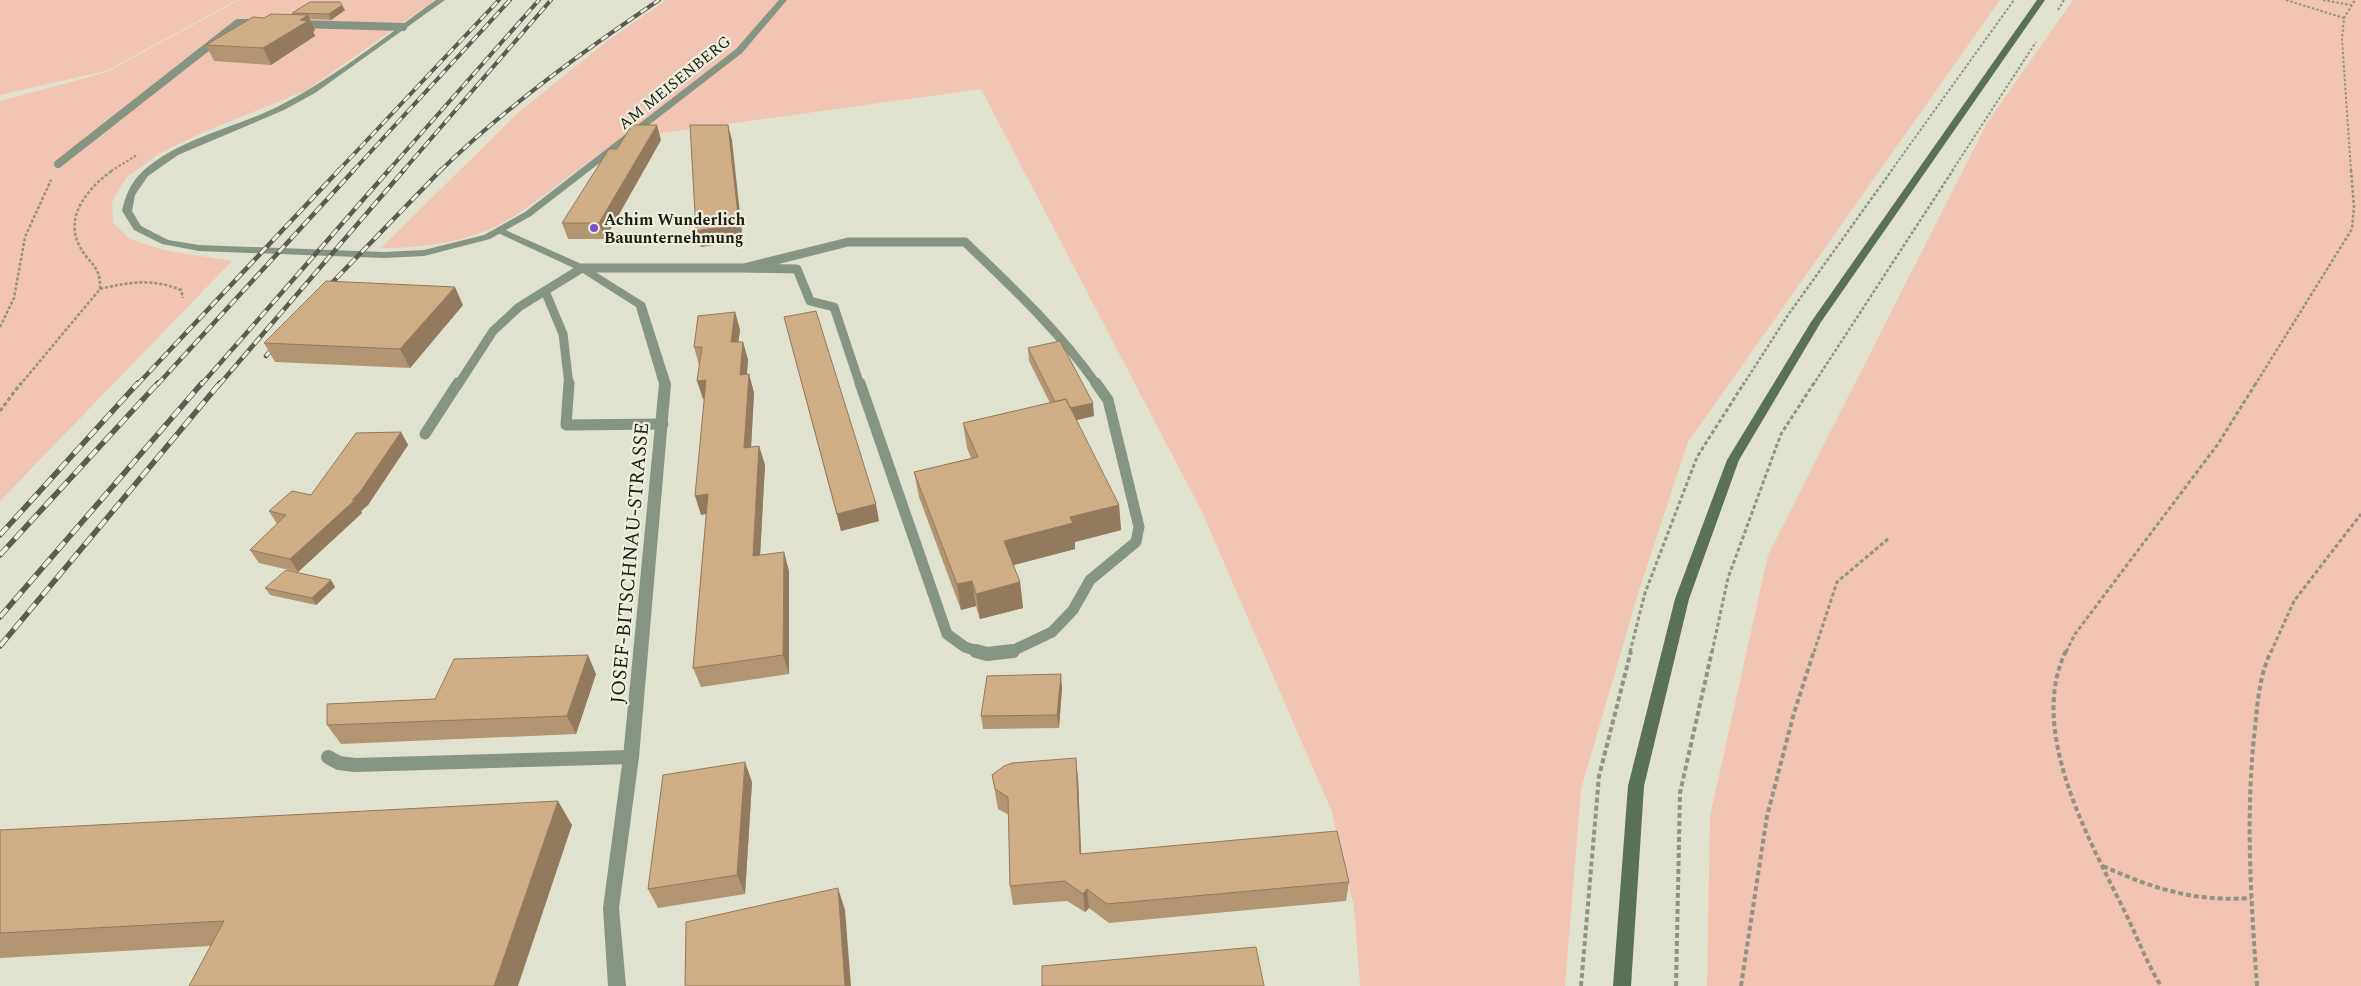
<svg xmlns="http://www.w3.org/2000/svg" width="2361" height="986" font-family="Spectral,serif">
	<rect width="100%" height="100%" fill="#e0e1cf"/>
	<path fill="#f2c4b4" d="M 0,0 L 237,0 L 106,71 L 0,95 Z
		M 239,0 L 435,0 L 307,90 L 199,134 L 157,155 L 126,178 L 112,202 L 113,223 L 130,239 L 163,250 L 232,261 L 0,501 L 0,101 L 107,72 Z
		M 666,0 L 2000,0 L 1688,442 L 1640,587 L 1581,789 L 1565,986 L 1360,986 L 1354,907 L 1332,812 L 1202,512 L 981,89 L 633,137 C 591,155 558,187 519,213 C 478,241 430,248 381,248 L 520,111 L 606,42 Z
		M 2073,0 L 2361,0 L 2361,986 L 1707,986 L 1710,816 L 1768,555 L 1987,123 Z"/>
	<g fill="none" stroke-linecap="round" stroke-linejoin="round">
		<path stroke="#929285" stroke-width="2" stroke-dasharray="2.5 2" stroke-linecap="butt" d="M 2286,0 L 2344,18
			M 2323,0 L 2351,5
			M 2058,10 L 2064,0
			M 111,171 L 137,155
			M 1891,171 L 2014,0
			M 1952,171 L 2036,42
			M 2351,171 L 2342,39 L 2344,18 L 2355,0"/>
		<path stroke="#929285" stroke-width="2.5" stroke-dasharray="3 2" stroke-linecap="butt" d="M 100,289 C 129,282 152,278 181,290 L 183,298
			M 0,327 L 14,298 L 25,237 L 51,180
			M 20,385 L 100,289 C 101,264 88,264 79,245 C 64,215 90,186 113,170
			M 1743,385 L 1788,315 L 1892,170
			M 1813,385 L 1953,170
			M 2255,385 L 2352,229 L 2354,207 L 2351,170"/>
		<path stroke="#929285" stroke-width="3" stroke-dasharray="4 2.5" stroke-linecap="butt" d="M 0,411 L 21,383
			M 1630,652 L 1645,593 L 1697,457 L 1744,383
			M 1712,652 L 1728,578 L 1781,434 L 1814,383
			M 1814,652 L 1837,582 L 1888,539
			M 2066,652 L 2075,634 L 2218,444 L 2256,383
			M 2271,652 L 2294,601 L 2361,514"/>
		<path stroke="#929285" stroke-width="4" stroke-dasharray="5 3" stroke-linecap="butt" d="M 2066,651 C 2027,730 2089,839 2124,910 C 2137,936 2146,962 2161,986
			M 2103,866 C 2154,889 2194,902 2251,898
			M 1581,986 L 1599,776 L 1631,651
			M 1676,986 L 1680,793 L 1712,651
			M 1741,986 L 1767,816 L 1794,713 L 1814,651
			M 2257,986 C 2251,900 2245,814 2255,728 C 2258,699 2259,678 2271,651"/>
		<path stroke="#859483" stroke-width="8" d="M 299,24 L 403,27
			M 58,164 L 238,23 L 258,23"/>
		<path stroke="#859483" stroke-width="9" d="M 744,268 L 797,269 L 810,301 L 834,307 L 860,385
			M 744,268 L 848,242 L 965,242 C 1012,287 1059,331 1097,385
			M 545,291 L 563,334 L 569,385
			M 458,385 L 493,331 L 519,307 L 582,268 L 744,268"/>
		<path stroke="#859483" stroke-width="11" d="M 569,383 L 566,425 L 663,424
			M 860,383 L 947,634 L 965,647 L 980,652
			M 425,434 L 458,383
			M 1005,652 L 1012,651 L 1052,632 L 1073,610 L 1090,580 L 1136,542 L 1139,527 L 1108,400 L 1096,383"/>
		<path stroke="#859483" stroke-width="14" d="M 976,651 L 987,654 L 1013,651
			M 328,757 L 339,763 L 355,765 L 631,757"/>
		<path fill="#859483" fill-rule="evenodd" d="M 501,228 L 586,266 L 645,303 L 671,384 L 639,757 L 619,908 L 626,986 L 608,986 L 603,908 L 623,757 L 659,384 L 636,307 L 578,270 L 498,233 L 498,229 Z"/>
		<path fill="#859483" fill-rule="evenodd" d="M 436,0 L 445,0 L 315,93 L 284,110 L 178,155 L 148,176 L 135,195 L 132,211 L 141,226 L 168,240 L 199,245 L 384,252 L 424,250 L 484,235 L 525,212 L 736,49 L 779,0 L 787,0 L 742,53 L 531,216 L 490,239 L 424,256 L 384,258 L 199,251 L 162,244 L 134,230 L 122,211 C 125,196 131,182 143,171 C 180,138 235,128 279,106 C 334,78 386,36 436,0 Z"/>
		<path fill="#5a7058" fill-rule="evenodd" d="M 2037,0 L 2045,0 L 1821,322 L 1739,460 L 1689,599 L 1644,786 L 1631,986 L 1613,986 L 1628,786 L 1675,599 L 1727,460 L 1811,322 Z"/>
		<defs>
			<path id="rail-far2" d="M 338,171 L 499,0
				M 353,171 L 510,0
				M 388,171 L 539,0
				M 403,171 L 551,0
				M 440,171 C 507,106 582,52 659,0"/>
			<path id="rail-far1" d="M 324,291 L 441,170
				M 266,356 L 279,341
				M 137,385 L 339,170
				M 157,385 L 354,170
				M 201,385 L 389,170
				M 219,385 L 404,170"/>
			<path id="rail" d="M 0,535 L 138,383
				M 0,555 L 158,383
				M 0,617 L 202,383
				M 0,646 L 220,383"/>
		</defs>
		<use href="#rail-far2" stroke="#5b5c51" stroke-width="4"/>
		<use href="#rail-far1" stroke="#5b5c51" stroke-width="4.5"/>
		<use href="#rail" stroke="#5b5c51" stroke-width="5.5"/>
		<use href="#rail-far2" stroke="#edeedc" stroke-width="2.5" stroke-dasharray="8" stroke-linecap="butt"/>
		<use href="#rail-far1" stroke="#edeedc" stroke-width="3" stroke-dasharray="9" stroke-linecap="butt"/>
		<use href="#rail" stroke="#edeedc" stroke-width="4" stroke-dasharray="11" stroke-linecap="butt"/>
	</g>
	<path fill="#b29672" d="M 345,10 L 331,20 L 310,19 L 315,30 L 313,32 L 315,36 L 271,65 L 214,61 L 206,45 L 264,18 L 293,15 L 292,13 Z
		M 661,140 L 605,239 L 568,239 L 562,223 L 617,149 Z
		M 463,305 L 410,368 L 275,362 L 264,343 Z
		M 735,312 L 740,330 L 738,342 L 743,342 L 748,360 L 747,374 L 749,374 L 754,393 L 751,447 L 759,446 L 765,465 L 760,555 L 789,571 L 789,674 L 701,687 L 693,668 L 706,514 L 701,515 L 704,399 L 703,399 L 699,365 L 694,347 Z
		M 784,317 L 879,521 L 841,531 Z
		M 1028,348 L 1094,416 L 1076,420 L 1119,505 L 1121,530 L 1075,542 L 1075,549 L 1013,565 L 1020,582 L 1023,608 L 980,619 L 976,606 L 961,610 L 919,497 L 914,472 L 971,458 L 967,448 L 963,423 L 1050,403 L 1029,361 Z
		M 401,432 L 408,445 L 368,505 L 361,511 L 362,513 L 298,572 L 259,563 L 250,550 L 277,524 L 269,511 L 311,495 Z
		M 335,587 L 316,605 L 270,595 L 265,588 Z
		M 596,674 L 576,734 L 341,744 L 327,725 L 435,699 Z
		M 1062,688 L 1059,728 L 983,729 L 981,716 Z
		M 992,775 L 1078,778 L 1081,854 L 1349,882 L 1346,901 L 1109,923 L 1089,908 L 1085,912 L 1067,901 L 1013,905 L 1010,886 L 1009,815 L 998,809 Z
		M 752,782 L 745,894 L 658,908 L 648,889 Z
		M 572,825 L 210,946 L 0,958 L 0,830 Z"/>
	<path fill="#917a5d" d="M 342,5 L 345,10 L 331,20 L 329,14 Z
		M 308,15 L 315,30 L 313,32 L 315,36 L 271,65 L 263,48 Z
		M 657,125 L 661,140 L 605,239 L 599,223 Z
		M 728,125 L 732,140 L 743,241 L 701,247 L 696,231 Z
		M 455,287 L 463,305 L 410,368 L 400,349 Z
		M 735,312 L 740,330 L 736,361 L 731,342 Z
		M 743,342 L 748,360 L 745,393 L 740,375 Z
		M 749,374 L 754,393 L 750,466 L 744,448 Z
		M 706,380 L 711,398 L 703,399 L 697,381 Z
		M 1093,403 L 1094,416 L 1060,424 L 1059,411 Z
		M 401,432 L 408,445 L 368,505 L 361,511 L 362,513 L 298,572 L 290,559 L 352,500 Z
		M 759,446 L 765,465 L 759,575 L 753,556 Z
		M 708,494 L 714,512 L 701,515 L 695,496 Z
		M 876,504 L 879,521 L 841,531 L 837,514 Z
		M 1119,505 L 1121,530 L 1075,542 L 1075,549 L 1007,567 L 1004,541 L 1070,517 Z
		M 784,552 L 789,571 L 789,674 L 783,655 Z
		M 331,580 L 335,587 L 316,605 L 312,598 Z
		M 972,581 L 976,606 L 961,610 L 957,584 Z
		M 1020,582 L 1023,608 L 980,619 L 976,594 Z
		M 588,655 L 596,674 L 576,734 L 567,716 Z
		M 1061,674 L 1062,688 L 1059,728 L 1057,715 Z
		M 1076,758 L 1078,778 L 1082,873 L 1080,854 Z
		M 745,762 L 752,782 L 745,894 L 737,875 Z
		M 558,801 L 572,825 L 518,986 L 494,986 Z
		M 838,888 L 845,910 L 851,986 L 845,986 Z
		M 1087,889 L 1089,908 L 1085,912 L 1083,894 Z"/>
	<path fill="#cfae85" stroke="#917a5d" d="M 310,2 L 340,2 L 342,5 L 329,14 L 292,13 Z
		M 271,14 L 308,15 L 300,20 L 308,21 L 263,48 L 206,45 L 253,17 L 264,18 Z
		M 632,125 L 657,125 L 599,223 L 562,223 L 609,149 L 617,149 Z
		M 690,125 L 728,125 L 739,224 L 696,231 Z
		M 326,281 L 455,287 L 400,349 L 264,343 Z
		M 816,311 L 876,504 L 837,514 L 784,317 Z
		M 735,312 L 731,342 L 743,342 L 740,375 L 749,374 L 744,448 L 759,446 L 753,556 L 784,552 L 783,655 L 693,668 L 708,494 L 695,496 L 706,380 L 697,381 L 702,347 L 694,347 L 698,316 Z
		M 1060,341 L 1093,403 L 1070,408 L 1066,399 L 1055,402 L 1028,348 Z
		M 1066,399 L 1119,505 L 1070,517 L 1073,523 L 1004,541 L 1020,582 L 976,594 L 972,581 L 957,584 L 914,472 L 978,457 L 963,423 Z
		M 401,432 L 360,492 L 352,500 L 355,500 L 290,559 L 250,550 L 286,515 L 269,511 L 292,491 L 311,495 L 356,433 Z
		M 286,570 L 331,580 L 312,598 L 265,588 Z
		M 588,655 L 567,716 L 327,725 L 327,704 L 435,699 L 454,659 Z
		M 1061,674 L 1057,715 L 981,716 L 987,676 Z
		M 1076,758 L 1080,854 L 1337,831 L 1349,882 L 1107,904 L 1087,889 L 1083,894 L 1065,881 L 1010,886 L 1008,797 L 995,789 L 992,775 L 1004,766 L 1012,763 Z
		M 745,762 L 737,875 L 648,889 L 663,775 Z
		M 558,801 L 494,986 L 189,986 L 224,921 L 0,933 L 0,830 Z
		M 838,888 L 845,986 L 685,986 L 686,922 Z
		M 1256,947 L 1264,986 L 1042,986 L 1042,966 Z"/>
	<circle fill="#7b50c9" stroke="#edeedc" stroke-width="2" cx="594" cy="228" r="5"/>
	<g text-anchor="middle" stroke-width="4.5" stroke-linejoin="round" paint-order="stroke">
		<g font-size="16" fill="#1d1d16" stroke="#edeedc">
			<text transform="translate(674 82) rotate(-39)" y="6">AM MEISENBERG</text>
		</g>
		<g font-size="16" font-weight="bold" fill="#1d1d16" stroke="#edeedc" text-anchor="start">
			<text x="604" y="225">Achim Wunderlich<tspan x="604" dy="18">Bauunternehmung</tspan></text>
		</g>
		<g font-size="20" fill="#1d1d16" stroke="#edeedc">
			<text transform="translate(629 563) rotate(-85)" y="7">JOSEF-BITSCHNAU-STRASSE</text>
		</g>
	</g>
</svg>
